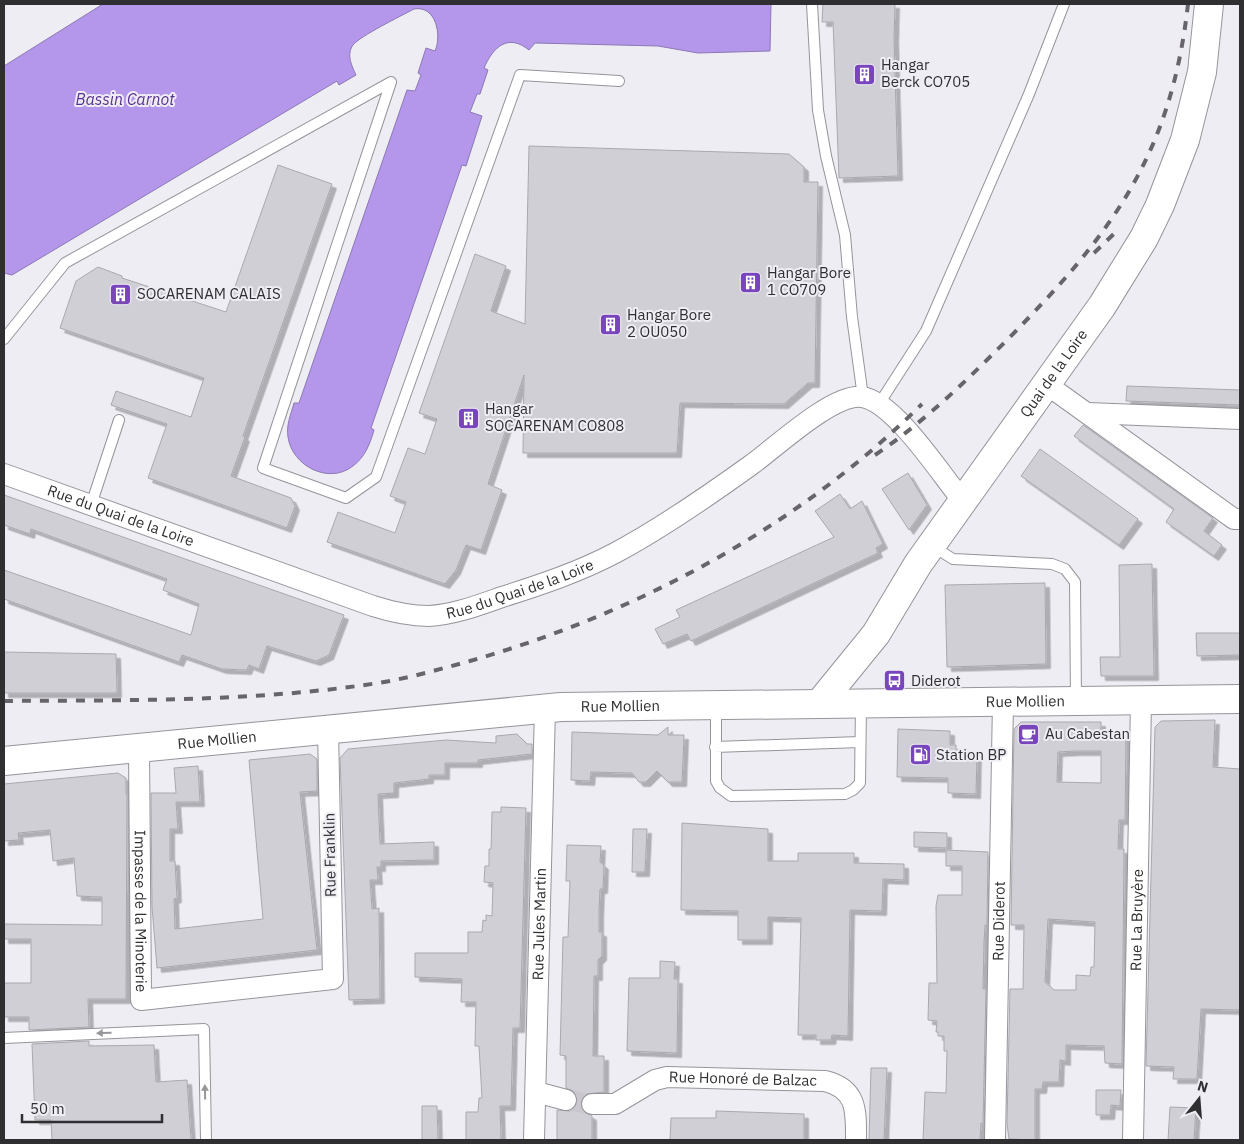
<svg xmlns="http://www.w3.org/2000/svg" width="1244" height="1144" font-family="'IBM Plex Sans',sans-serif">
	<defs>
		<filter id="shadow"><feDropShadow dx="4.5" dy="4.5" stdDeviation="0" flood-color="#0004"/></filter>
	</defs>
	<rect width="100%" height="100%" fill="#efedf4"/>
	<path fill="#b497eb" stroke="#8c78b3" d="M 103,4 L 771,4 L 770,51 L 698,53 L 658,46 L 535,43 L 529,50 C 508,33 493,47 484,68 L 488,70 L 480,94 L 477,94 L 470,112 L 482,116 L 466,166 L 462,165 L 371,428 L 374,430 C 370,444 365,457 353,466 C 329,485 292,466 288,437 C 286,425 291,414 294,403 L 299,403 L 407,90 L 415,91 L 421,75 L 418,73 L 426,48 L 435,51 C 442,35 436,5 414,9 C 401,16 360,36 353,45 C 346,55 352,66 356,75 L 339,85 L 337,81 L 12,275 L 4,273 L 4,66 Z"/>
	<path fill="#d1cfd6" stroke="#aaa8af" fill-rule="evenodd" filter="url(#shadow)" d="M 823,4 L 895,4 L 894,38 L 898,176 L 839,178 L 833,22 L 822,22 Z
		M 529,146 L 789,154 L 804,167 L 804,182 L 818,182 L 815,383 L 808,383 L 784,404 L 680,403 L 677,453 L 523,453 L 524,375 L 488,484 L 502,490 L 481,550 L 466,545 L 456,570 L 445,584 L 327,542 L 338,512 L 395,533 L 406,502 L 390,496 L 408,448 L 425,454 L 437,419 L 419,413 L 475,254 L 506,266 L 491,311 L 525,324 Z
		M 278,165 L 332,184 L 243,436 L 245,437 L 231,476 L 291,498 L 295,506 L 287,528 L 148,478 L 167,424 L 111,405 L 116,391 L 191,417 L 204,378 L 60,328 L 76,281 L 98,267 L 122,276 L 122,278 L 226,312 Z
		M 1127,386 L 1240,390 L 1240,405 L 1126,401 Z
		M 1083,425 L 1213,518 L 1204,531 L 1222,545 L 1214,556 L 1166,522 L 1174,509 L 1074,436 Z
		M 1040,449 L 1138,519 L 1119,545 L 1021,476 Z
		M 908,473 L 927,505 L 909,530 L 882,489 Z
		M 840,494 L 850,509 L 862,501 L 883,544 L 876,548 L 878,553 L 691,641 L 687,634 L 663,644 L 655,629 L 680,617 L 676,610 L 834,537 L 815,511 Z
		M 4,495 L 344,615 L 329,655 L 316,661 L 267,646 L 259,669 L 249,665 L 247,670 L 222,669 L 182,655 L 179,662 L 4,599 L 4,570 L 191,635 L 199,604 L 163,590 L 167,579 L 31,529 L 30,534 L 4,525 Z
		M 1152,564 L 1154,676 L 1101,676 L 1100,657 L 1120,657 L 1119,565 Z
		M 1045,583 L 1046,664 L 947,667 L 945,585 Z
		M 1196,633 L 1240,633 L 1240,655 L 1197,656 Z
		M 4,652 L 116,654 L 117,693 L 4,693 Z
		M 1215,720 L 1213,767 L 1240,769 L 1240,1010 L 1201,1009 L 1197,1079 L 1173,1079 L 1174,1067 L 1146,1066 L 1155,727 L 1161,721 Z
		M 1021,722 L 1101,722 L 1101,733 L 1126,734 L 1125,820 L 1119,820 L 1118,849 L 1124,849 L 1122,1064 L 1105,1063 L 1104,1046 L 1066,1045 L 1066,1061 L 1060,1060 L 1059,1082 L 1043,1082 L 1042,1089 L 1035,1089 L 1035,1140 L 1009,1139 L 1007,1124 L 1010,989 L 1023,989 L 1024,925 L 1011,925 L 1014,729 ZM 1075,751 L 1101,751 L 1101,783 L 1057,782 L 1058,752 ZM 1048,919 L 1095,922 L 1094,967 L 1091,967 L 1090,976 L 1076,975 L 1076,990 L 1054,990 L 1045,982 Z
		M 668,727 L 668,735 L 684,735 L 682,782 L 668,782 L 657,771 L 646,782 L 639,782 L 632,773 L 591,772 L 590,781 L 571,780 L 572,732 L 658,735 Z
		M 898,729 L 950,731 L 950,745 L 956,745 L 956,752 L 977,753 L 976,794 L 948,793 L 948,778 L 897,777 Z
		M 517,734 L 527,744 L 532,744 L 532,754 L 478,760 L 478,763 L 445,763 L 445,775 L 429,775 L 429,779 L 394,783 L 394,793 L 378,794 L 380,844 L 434,842 L 434,860 L 381,861 L 381,867 L 377,867 L 378,880 L 370,880 L 372,909 L 379,908 L 380,999 L 349,1000 L 340,758 L 348,749 L 446,740 L 496,743 L 496,736 Z
		M 310,754 L 317,759 L 317,791 L 300,792 L 317,950 L 157,968 L 152,907 L 151,793 L 176,793 L 174,768 L 198,766 L 200,802 L 176,802 L 178,829 L 170,829 L 170,861 L 175,861 L 177,898 L 174,899 L 175,929 L 263,919 L 249,760 Z
		M 118,773 L 126,778 L 126,794 L 127,794 L 126,999 L 88,999 L 89,1027 L 29,1030 L 29,1017 L 4,1017 L 4,983 L 31,983 L 31,939 L 4,939 L 4,924 L 102,925 L 102,897 L 77,896 L 74,858 L 53,861 L 50,830 L 18,833 L 19,840 L 4,841 L 4,784 Z
		M 501,807 L 526,808 L 520,1028 L 513,1028 L 511,1106 L 500,1106 L 501,1140 L 466,1140 L 466,1112 L 478,1112 L 479,1098 L 482,1098 L 479,1046 L 475,1046 L 476,1002 L 461,1002 L 462,979 L 415,977 L 415,953 L 468,953 L 468,932 L 482,932 L 483,920 L 486,921 L 486,915 L 492,916 L 493,883 L 484,882 L 485,866 L 489,866 L 489,849 L 491,849 L 492,812 L 501,812 Z
		M 682,823 L 768,829 L 768,861 L 798,861 L 798,853 L 854,853 L 854,863 L 904,864 L 904,880 L 883,879 L 882,911 L 850,910 L 848,1036 L 832,1035 L 831,1040 L 816,1040 L 816,1035 L 798,1035 L 801,918 L 768,917 L 768,940 L 738,940 L 738,911 L 681,910 Z
		M 633,829 L 647,829 L 645,872 L 632,872 Z
		M 914,832 L 947,833 L 947,848 L 914,847 Z
		M 567,845 L 601,846 L 600,862 L 604,865 L 603,889 L 600,889 L 599,911 L 599,932 L 602,932 L 602,956 L 598,960 L 598,976 L 594,976 L 593,1056 L 604,1056 L 604,1092 L 587,1094 L 580,1104 L 582,1110 L 592,1116 L 592,1140 L 557,1140 L 557,1110 L 570,1111 L 578,1103 L 575,1092 L 566,1088 L 566,1056 L 560,1055 L 563,937 L 568,937 L 570,881 L 566,881 Z
		M 946,850 L 988,852 L 987,925 L 985,925 L 984,942 L 983,989 L 986,989 L 983,1124 L 981,1123 L 980,1140 L 923,1140 L 925,1092 L 946,1093 L 947,1051 L 944,1051 L 944,1036 L 938,1036 L 938,1032 L 936,1032 L 937,1021 L 928,1020 L 929,983 L 937,983 L 936,906 L 938,895 L 962,895 L 962,866 L 946,866 Z
		M 660,961 L 675,962 L 674,979 L 678,979 L 677,1053 L 627,1051 L 629,978 L 660,978 Z
		M 89,1041 L 89,1046 L 154,1045 L 156,1082 L 187,1080 L 191,1140 L 52,1140 L 51,1120 L 35,1120 L 32,1044 Z
		M 871,1068 L 887,1068 L 884,1140 L 869,1140 Z
		M 1096,1090 L 1121,1090 L 1120,1106 L 1111,1105 L 1110,1115 L 1096,1115 Z
		M 422,1106 L 437,1106 L 438,1140 L 422,1140 Z
		M 1170,1107 L 1196,1108 L 1194,1140 L 1168,1140 Z
		M 716,1111 L 804,1114 L 804,1140 L 670,1140 L 671,1118 L 716,1118 Z"/>
	<g fill="none" stroke-linecap="round" stroke-linejoin="round">
		<path stroke="#c9c7cd" stroke-width="20" stroke-dasharray="20 10" stroke-linecap="butt" d="M 566,1100 L 592,1104"/>
		<defs>
			<path id="lane" d="M 812,4 L 818,110 L 826,156 L 845,235 L 852,317 L 863,397
				M 4,339 L 65,263 L 391,82 L 263,468 L 346,498 L 376,477 L 520,75 L 619,81
				M 879,404 L 926,331 L 1029,94 L 1064,4
				M 91,505 L 119,420
				M 932,546 L 953,559 L 1052,564 L 1065,569 L 1075,582 L 1076,701
				M 716,706 L 716,781 L 720,788 L 731,796 L 845,794 L 853,790 L 860,783 L 861,705
				M 715,747 L 860,742
				M 4,1038 L 204,1029 L 206,1140"/>
			<g id="street">
				<path d="M 1046,384 L 1234,519 L 1240,519"/>
				<path d="M 1088,413 L 1240,419"/>
				<path id="s1" d="M 4,474 L 373,606 C 392,612 409,616 429,616 C 453,615 479,605 502,597 C 540,585 579,572 615,553 C 662,528 708,496 751,465 C 775,448 833,393 862,397 C 895,402 941,475 963,501"/>
				<path id="s2" d="M 139,749 L 141,1000 L 333,979 L 328,730"/>
				<path d="M 536,1092 L 566,1100"/>
				<path id="s3" d="M 592,1104 L 615,1104 L 655,1080 L 667,1077 L 825,1081 C 858,1089 856,1112 856,1140"/>
				<path id="s4" d="M 534,1140 L 545,708"/>
				<path id="s5" d="M 995,1140 L 1003,702"/>
				<path id="s6" d="M 1133,1140 L 1141,701"/>
			</g>
			<g id="secondary">
				<path id="s7" d="M 819,704 L 876,634 L 918,564 L 1102,306 L 1144,238 L 1160,205 L 1185,140 L 1202,72 L 1209,4"/>
				<path id="s8" d="M 4,761 L 561,707 L 1240,699"/>
			</g>
		</defs>
		<use href="#lane" stroke="#96949a" stroke-width="12"/>
		<use href="#street" stroke="#96949a" stroke-width="22"/>
		<use href="#secondary" stroke="#96949a" stroke-width="30"/>
		<use href="#lane" stroke="#fff" stroke-width="10"/>
		<use href="#street" stroke="#fff" stroke-width="20"/>
		<use href="#secondary" stroke="#fff" stroke-width="28"/>
		<path stroke="#676569" stroke-width="4" stroke-dasharray="9 9" stroke-linecap="butt" d="M 1094,253 L 1120,228
			M 875,455 C 924,422 965,382 1006,341 C 1111,235 1171,156 1188,4
			M 4,701 C 128,700 255,702 378,683 C 410,678 440,669 470,661 C 638,613 798,527 922,404"/>
	</g>
	<defs><path id="oneway-solid" d="M-6-.8H1V-3.2L6.5 0L1 3.2V.8H-6Z" transform="scale(1.25)"/></defs>
	<g fill="#979698">
		<use href="#oneway-solid" transform="translate(104 1033) rotate(178)"/>
		<use href="#oneway-solid" transform="translate(205 1092) rotate(-91)"/>
	</g>
	<defs>
		<symbol id="building-square" viewBox="-11 -11 22 22"><rect x="-9" y="-9" width="18" height="18" rx="4" fill="#7845bd" stroke="#efedf4"/><path d="M-4-6H4V6H1V3H-1V6H-4ZM-2.5-4.3h1.7v1.8h-1.7ZM.8-4.3h1.7v1.8H.8ZM-2.5-1h1.7V.8h-1.7ZM.8-1h1.7V.8H.8Z" fill="#fff"/></symbol>
		<symbol id="bus-square" viewBox="-11 -11 22 22"><rect x="-9" y="-9" width="18" height="18" rx="4" fill="#7845bd" stroke="#efedf4"/><path d="M-5-6H5V4H4V6H2V4H-2V6H-4V4H-5ZM-3.5-4V0h7V-4ZM-3.5 1.2v1.5H-2V1.2ZM2 1.2v1.5H3.5V1.2Z" fill="#fff"/></symbol>
		<symbol id="cafe-square" viewBox="-11 -11 22 22"><rect x="-9" y="-9" width="18" height="18" rx="4" fill="#7845bd" stroke="#efedf4"/><path d="M-5.5-4.5H6V0H3Q3 3.5 0 3.5H-2.5Q-5.5 3.5-5.5 0ZM3-3.2v2h1.7v-2ZM-6 4.5H4V6H-6Z" fill="#fff"/></symbol>
		<symbol id="fuel-square" viewBox="-11 -11 22 22"><rect x="-9" y="-9" width="18" height="18" rx="4" fill="#7845bd" stroke="#efedf4"/><path d="M-5.5-6h7V0h2V4h1.3V-2.5L3-4.5l.8-.8L6-3V5H2.5V1h-1V6h-7ZM-4.2-4.7v3.2H.2V-4.7Z" fill="#fff"/></symbol>
	</defs>
	<g fill-rule="evenodd">
		<use href="#building-square" x="852" y="62" width="25" height="25"/>
		<use href="#building-square" x="738" y="270" width="25" height="25"/>
		<use href="#building-square" x="108" y="282" width="25" height="25"/>
		<use href="#building-square" x="598" y="312" width="25" height="25"/>
		<use href="#building-square" x="456" y="406" width="25" height="25"/>
		<use href="#bus-square" x="882" y="668" width="25" height="25"/>
		<use href="#cafe-square" x="1016" y="722" width="25" height="25"/>
		<use href="#fuel-square" x="908" y="742" width="25" height="25"/>
	</g>
	<g text-anchor="middle" stroke-width="4" stroke-linejoin="round" paint-order="stroke">
		<g font-size="15" fill="#2f2e31" stroke="#efedf4" text-anchor="start">
			<text x="881" y="70">Hangar<tspan x="881" dy="17">Berck CO705</tspan></text>
			<text x="767" y="278">Hangar Bore<tspan x="767" dy="17">1 CO709</tspan></text>
			<text x="137" y="299">SOCARENAM CALAIS</text>
			<text x="627" y="320">Hangar Bore<tspan x="627" dy="17">2 OU050</tspan></text>
			<text x="485" y="414">Hangar<tspan x="485" dy="17">SOCARENAM CO808</tspan></text>
			<text x="911" y="686">Diderot</text>
			<text x="1045" y="739">Au Cabestan</text>
			<text x="936" y="760">Station BP</text>
		</g>
		<g font-size="15" fill="#2f2e31" stroke="#efedf4">
			<text dy="5" stroke="none"><textPath href="#s7" startOffset="406">Quai de la Loire</textPath></text>
			<text dy="5" stroke="none"><textPath href="#s1" startOffset="124">Rue du Quai de la Loire</textPath></text>
			<text dy="5" stroke="none"><textPath href="#s1" startOffset="544">Rue du Quai de la Loire</textPath></text>
			<text dy="5" stroke="none"><textPath href="#s8" startOffset="1024">Rue Mollien</textPath></text>
			<text dy="5" stroke="none"><textPath href="#s8" startOffset="619">Rue Mollien</textPath></text>
			<text dy="5" stroke="none"><textPath href="#s8" startOffset="214">Rue Mollien</textPath></text>
			<text transform="translate(330 855) rotate(-91)" y="5">Rue Franklin</text>
			<text dy="5" stroke="none"><textPath href="#s2" startOffset="162">Impasse de la Minoterie</textPath></text>
			<text dy="5" stroke="none"><textPath href="#s6" startOffset="220">Rue La Bruyère</textPath></text>
			<text dy="5" stroke="none"><textPath href="#s5" startOffset="219">Rue Diderot</textPath></text>
			<text dy="5" stroke="none"><textPath href="#s4" startOffset="216">Rue Jules Martin</textPath></text>
			<text dy="5" stroke="none"><textPath href="#s3" startOffset="158">Rue Honoré de Balzac</textPath></text>
		</g>
		<g font-size="16" font-style="italic" fill="#593090" stroke="#efedf4">
			<text x="125" y="105">Bassin Carnot</text>
		</g>
	</g>
	<rect width="1244" height="1144" fill="none" stroke="#2f2e31" stroke-width="10"/>
	<g transform="translate(1199 1099) rotate(17)" stroke="#efedf4" stroke-width="4" paint-order="stroke">
	<path d="M0-4L9 19L0 12L-9 19Z" fill="#2f2e31"/>
	<text y="-8" font-size="14" font-weight="bold" text-anchor="middle" fill="#2f2e31">N</text>
	</g>
	<path d="M22 1114v8h140v-8" fill="none" stroke="#2f2e31" stroke-width="2.5"/>
	<text x="30" y="1114" font-size="15" fill="#2f2e31" stroke="#efedf4" stroke-width="4" paint-order="stroke">50 m</text>
</svg>
